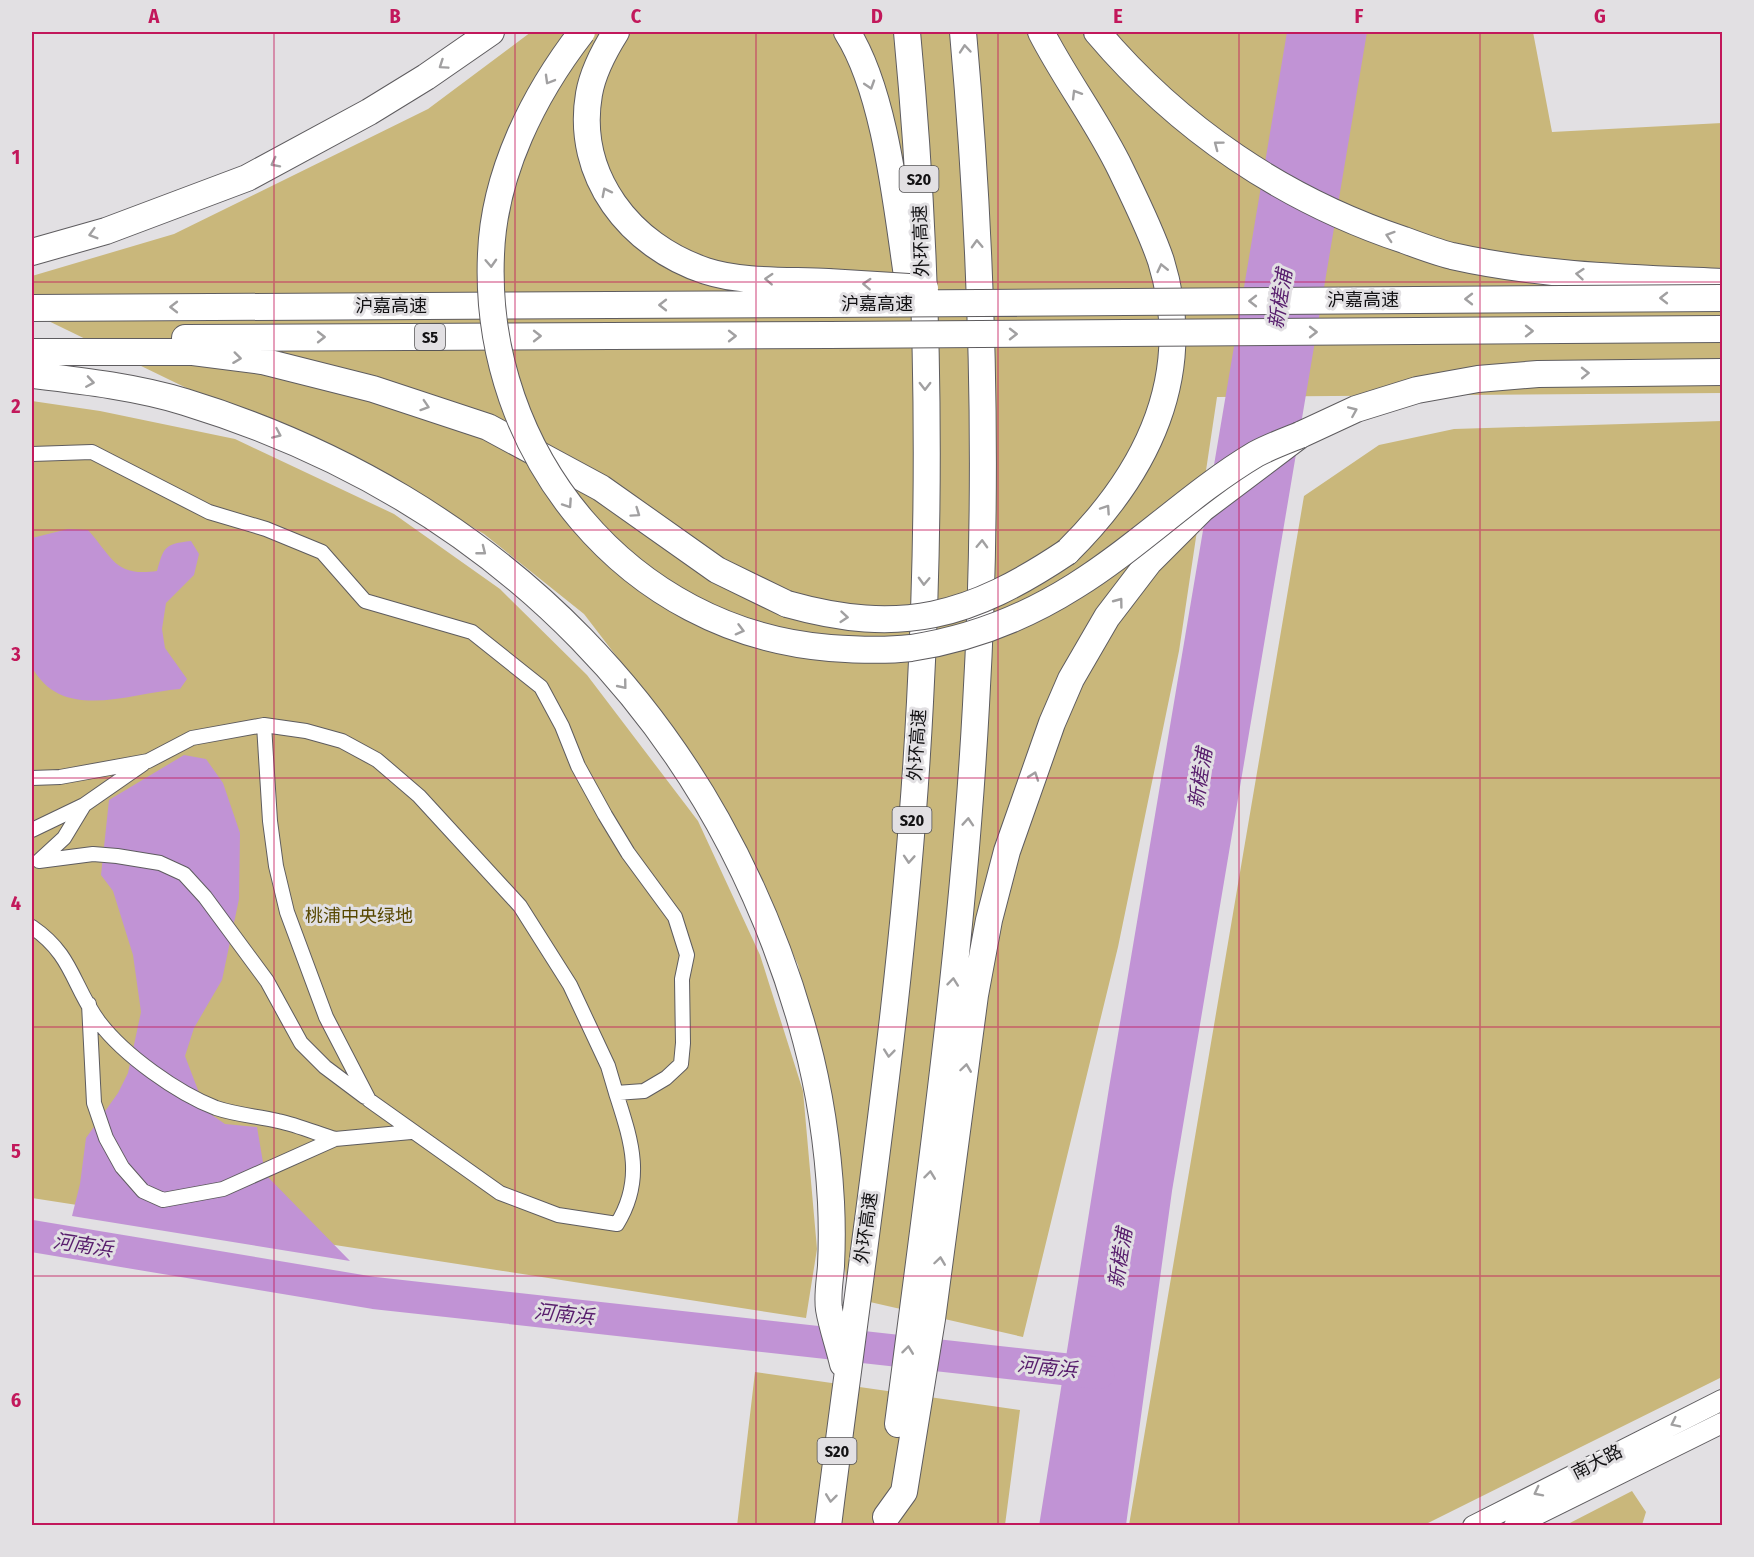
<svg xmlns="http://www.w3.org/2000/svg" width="1754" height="1557" font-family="'Fira Sans Condensed','Noto Sans SC',sans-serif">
	<rect width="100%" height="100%" fill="#e2e0e3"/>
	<path fill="#c9b77b" d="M 531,32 L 1533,32 L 1552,132 L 1722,123 L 1722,393 L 1217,397 L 1179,651 L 1118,947 L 1023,1337 L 848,1297 L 826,1089 L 798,965 L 748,856 L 676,734 L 584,614 L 484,534 L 349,454 L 205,397 L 32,313 L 32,276 L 174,234 L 428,109 Z
		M 32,401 L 100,411 L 235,439 L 394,514 L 500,589 L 587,675 L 698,821 L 760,955 L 803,1091 L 817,1249 L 806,1318 L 32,1198 Z
		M 1722,421 L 1722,1377 L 1424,1525 L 1129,1525 L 1304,496 L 1379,445 L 1454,429 Z
		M 755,1372 L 1020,1410 L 1005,1525 L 737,1526 Z
		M 1632,1491 L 1646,1512 L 1642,1525 L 1566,1525 Z"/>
	<path fill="#c193d5" d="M 1287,32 L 1367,32 L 1172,1191 L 1126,1525 L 1039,1526 L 1109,1088 Z
		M 68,529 L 88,530 C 113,558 115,577 157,571 C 164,547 164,544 191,541 L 199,554 L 194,575 L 166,603 L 162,629 L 165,648 L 187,679 L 180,689 C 130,693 62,723 32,667 L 32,538 Z
		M 184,755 L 206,759 L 223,783 L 240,833 L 239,899 L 222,980 L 194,1028 L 185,1056 L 206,1111 L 225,1124 L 257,1127 L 265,1174 L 350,1261 L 72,1216 L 80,1184 L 86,1138 L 118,1093 L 128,1073 L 141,1012 L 133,955 L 113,891 L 101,875 L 109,800 Z"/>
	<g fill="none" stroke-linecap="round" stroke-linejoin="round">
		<path stroke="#c193d5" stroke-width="32" d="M 32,1236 L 374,1293 L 1099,1373"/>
		<defs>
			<path id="street" d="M 32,454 L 92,452 L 209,512 L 266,529 L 322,552 L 365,601 L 472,632 L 541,687 L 562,726 L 578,766 L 605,815 L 628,853 L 675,917 L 687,955 L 682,979 L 683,1043 L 681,1064 L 666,1078 L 644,1091 L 616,1093 L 608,1066 L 570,985 L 520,906 L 419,796 L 377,760 L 342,741 L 306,731 L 264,725 L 192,738 L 148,761 L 60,777 L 32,778
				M 264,725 L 270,821 L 276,866 L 287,912 L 326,1017 L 369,1100 L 500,1193 L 558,1215 L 617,1224 C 645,1179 631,1140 616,1093
				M 32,830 L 84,805 L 143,764
				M 39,861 L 93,854 L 117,856 L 160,863 L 184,874 L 205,897 L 267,981 L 301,1043 L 325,1067 L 365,1097
				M 39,861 L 64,838 L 84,805
				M 32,927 C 73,955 72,985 99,1022 C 124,1055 177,1093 216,1108 C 237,1115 257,1116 278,1121 C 297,1125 316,1133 335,1139
				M 89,1004 L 94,1103 L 106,1138 L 122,1167 L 143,1191 L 163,1200 L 223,1189 L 335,1139 L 411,1132"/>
			<path id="secondary" d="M 1473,1526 L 1722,1400
				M 1514,1526 L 1722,1423"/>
			<path id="highway" d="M 616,32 C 604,51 593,71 589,94 C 575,176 630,246 706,271 C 743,283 789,280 828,282
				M 847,32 C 887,95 897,213 909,289
				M 1041,32 C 1065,79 1098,122 1121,170 C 1135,199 1151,231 1161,261 C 1196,375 1147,473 1067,552
				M 1097,32 C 1179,129 1284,200 1404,240 C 1420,246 1436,252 1452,256 C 1541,276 1632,278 1722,282
				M 32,252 L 106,231 L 247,178 L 369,112 L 426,77 L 491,32
				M 32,308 L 827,304
				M 185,338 L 829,335
				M 32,352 L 193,352 L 262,361 L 373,389 L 488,427 L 601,488 L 717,570 L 787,604
				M 32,375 C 83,381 136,387 185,402 C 498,498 721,724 806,1040 C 820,1092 828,1148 831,1202 C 832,1223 832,1245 831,1266 C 830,1280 827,1295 829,1309 C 832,1327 839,1346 843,1364
				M 898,1424 C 929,1185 963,946 976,705 C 989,481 983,255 963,32
				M 886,1517 L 904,1492 L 932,1319 L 975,995 L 989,920 L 1007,851 L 1052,723 L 1071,679 L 1107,617 L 1149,562 L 1202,509 L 1300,435 L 1356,409 L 1417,390 L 1478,379 L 1538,374 L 1722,372
				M 828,1526 C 862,1252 906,978 920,702 C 932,479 928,253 907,32"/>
		</defs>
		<use href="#street" stroke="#5e5c5f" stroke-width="16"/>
		<use href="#secondary" stroke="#5e5c5f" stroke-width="22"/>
		<use href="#highway" stroke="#5e5c5f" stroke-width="28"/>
		<use href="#street" stroke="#fff" stroke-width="14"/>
		<use href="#secondary" stroke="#fff" stroke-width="20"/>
		<use href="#highway" stroke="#fff" stroke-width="26"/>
		<defs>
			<path id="highway-bridge" d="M 582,32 C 534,94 494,173 491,254 C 482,454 629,632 830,648 C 857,650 885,651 911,648 C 970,639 1026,617 1075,586 C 1138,547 1192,492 1256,454 C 1269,447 1285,441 1300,435
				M 828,282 L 925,288
				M 827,304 L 1722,298
				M 829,335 L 1722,329
				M 787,604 C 901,636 970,617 1067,552"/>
		</defs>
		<use href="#highway-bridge" stroke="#5e5c5f" stroke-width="28" stroke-linecap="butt"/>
		<use href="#highway-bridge" stroke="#fff" stroke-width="26"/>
	</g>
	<defs><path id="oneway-chevron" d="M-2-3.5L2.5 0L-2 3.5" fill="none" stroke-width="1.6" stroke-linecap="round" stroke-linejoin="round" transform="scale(1.5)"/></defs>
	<g stroke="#a1a0a1">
		<use href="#oneway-chevron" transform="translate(965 49) rotate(-95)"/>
		<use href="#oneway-chevron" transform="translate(443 65) rotate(146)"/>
		<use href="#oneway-chevron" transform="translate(549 80) rotate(120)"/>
		<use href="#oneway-chevron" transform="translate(870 85) rotate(72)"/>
		<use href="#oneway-chevron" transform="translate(1076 94) rotate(-121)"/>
		<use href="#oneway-chevron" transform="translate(1218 145) rotate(-143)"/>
		<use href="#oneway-chevron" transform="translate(275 163) rotate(153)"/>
		<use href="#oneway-chevron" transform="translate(606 192) rotate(-117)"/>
		<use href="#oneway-chevron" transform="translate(93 234) rotate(164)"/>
		<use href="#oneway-chevron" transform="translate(1390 236) rotate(-162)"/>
		<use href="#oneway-chevron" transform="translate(977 244) rotate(-92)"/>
		<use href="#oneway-chevron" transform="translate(491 263) rotate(87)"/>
		<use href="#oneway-chevron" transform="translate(1162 268) rotate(-103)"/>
		<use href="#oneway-chevron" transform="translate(1580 274) rotate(-175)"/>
		<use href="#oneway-chevron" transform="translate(769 279) rotate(-177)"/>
		<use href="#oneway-chevron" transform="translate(867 284) rotate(-177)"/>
		<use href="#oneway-chevron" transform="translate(1664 298) rotate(180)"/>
		<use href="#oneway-chevron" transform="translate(1469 299) rotate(180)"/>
		<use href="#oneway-chevron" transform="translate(1253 301) rotate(180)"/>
		<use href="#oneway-chevron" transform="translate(663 305) rotate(180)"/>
		<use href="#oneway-chevron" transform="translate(174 307) rotate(180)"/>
		<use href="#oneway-chevron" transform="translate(1529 331)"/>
		<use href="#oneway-chevron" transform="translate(1313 332)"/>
		<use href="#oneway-chevron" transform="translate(1013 334)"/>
		<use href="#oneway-chevron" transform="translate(537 336)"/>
		<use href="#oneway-chevron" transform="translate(732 336)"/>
		<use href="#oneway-chevron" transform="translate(321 337)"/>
		<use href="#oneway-chevron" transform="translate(237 358) rotate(7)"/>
		<use href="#oneway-chevron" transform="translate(1585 373) rotate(-1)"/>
		<use href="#oneway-chevron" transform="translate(90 382) rotate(9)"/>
		<use href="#oneway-chevron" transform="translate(925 386) rotate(90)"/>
		<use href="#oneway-chevron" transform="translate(425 406) rotate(18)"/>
		<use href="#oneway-chevron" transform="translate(1353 411) rotate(-23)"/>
		<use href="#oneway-chevron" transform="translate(277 434) rotate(24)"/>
		<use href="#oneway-chevron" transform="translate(568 504) rotate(56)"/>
		<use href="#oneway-chevron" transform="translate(1106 509) rotate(-56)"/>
		<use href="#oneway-chevron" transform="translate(636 513) rotate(35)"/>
		<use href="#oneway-chevron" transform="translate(982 544) rotate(-88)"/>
		<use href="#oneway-chevron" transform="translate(482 551) rotate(38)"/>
		<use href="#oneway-chevron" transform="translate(924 581) rotate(92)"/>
		<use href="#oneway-chevron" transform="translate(1119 602) rotate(-53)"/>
		<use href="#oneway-chevron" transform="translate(844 617) rotate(5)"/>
		<use href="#oneway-chevron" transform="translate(740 630) rotate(15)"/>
		<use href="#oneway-chevron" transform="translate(623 685) rotate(51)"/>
		<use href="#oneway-chevron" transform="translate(1034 776) rotate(-71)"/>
		<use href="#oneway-chevron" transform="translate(968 822) rotate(-86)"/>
		<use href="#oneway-chevron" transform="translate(909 859) rotate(94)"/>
		<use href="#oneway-chevron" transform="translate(953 982) rotate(-84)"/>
		<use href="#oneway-chevron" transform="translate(889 1053) rotate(96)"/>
		<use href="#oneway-chevron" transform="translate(966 1068) rotate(-82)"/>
		<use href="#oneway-chevron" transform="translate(930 1175) rotate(-83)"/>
		<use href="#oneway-chevron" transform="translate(940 1261) rotate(-82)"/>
		<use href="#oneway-chevron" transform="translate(908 1350) rotate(-83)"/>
		<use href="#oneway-chevron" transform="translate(1675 1423) rotate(154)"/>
		<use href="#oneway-chevron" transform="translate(1538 1492) rotate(153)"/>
		<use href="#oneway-chevron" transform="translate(831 1498) rotate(97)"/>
	</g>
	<path fill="none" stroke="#c2185b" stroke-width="1.5" stroke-opacity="0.55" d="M 274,32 L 274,1526M 515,32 L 515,1526M 756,32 L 756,1526M 998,32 L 998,1526M 1239,32 L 1239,1526M 1480,32 L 1480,1526M 32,282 L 1722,282M 32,530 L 1722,530M 32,778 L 1722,778M 32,1027 L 1722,1027M 32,1276 L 1722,1276"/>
	<g text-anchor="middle" stroke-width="6" stroke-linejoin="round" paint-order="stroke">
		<g fill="#e2e0e3" stroke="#515052" stroke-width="1.5">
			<rect x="899.5" y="166" width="39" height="26" rx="4.5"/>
			<rect x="415" y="324" width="30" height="26" rx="4.5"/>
			<rect x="892.5" y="807" width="39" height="26" rx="4.5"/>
			<rect x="817.5" y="1438" width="39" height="26" rx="4.5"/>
		</g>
		<g font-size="16" font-weight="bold" fill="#131214">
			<text x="919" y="185">S20</text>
			<text x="430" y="343">S5</text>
			<text x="912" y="826">S20</text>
			<text x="837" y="1457">S20</text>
		</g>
		<g font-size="18" fill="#131214" stroke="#e2e0e3">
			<text transform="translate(921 241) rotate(-92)" y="6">外环高速</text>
			<text x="1363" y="306">沪嘉高速</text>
			<text x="877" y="310">沪嘉高速</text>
			<text x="391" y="312">沪嘉高速</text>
			<text transform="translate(917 745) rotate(-86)" y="6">外环高速</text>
			<text transform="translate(866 1228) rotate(-82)" y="6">外环高速</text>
			<text transform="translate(1597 1462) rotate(-27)" y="6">南大路</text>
		</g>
		<g font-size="18" fill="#574700" stroke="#e2e0e3">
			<text x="359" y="922">桃浦中央绿地</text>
		</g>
		<g font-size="20" font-style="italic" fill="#581e6d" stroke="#e2e0e3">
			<text transform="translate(1280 299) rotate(-81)" y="7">新槎浦</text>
			<text transform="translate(1200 778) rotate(-81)" y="7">新槎浦</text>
			<text transform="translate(83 1245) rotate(9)" y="7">河南浜</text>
			<text transform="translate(1120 1258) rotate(-81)" y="7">新槎浦</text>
			<text transform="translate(564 1314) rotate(6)" y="7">河南浜</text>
			<text transform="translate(1047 1367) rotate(6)" y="7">河南浜</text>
		</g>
	</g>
	<rect width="1754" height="1557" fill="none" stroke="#e2e0e3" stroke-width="66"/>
	<rect x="33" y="33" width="1688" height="1491" fill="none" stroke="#c2185b" stroke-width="2"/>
	<g font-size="20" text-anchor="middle" font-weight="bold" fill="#c2185b">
		<text x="154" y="23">A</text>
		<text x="395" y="23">B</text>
		<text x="636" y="23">C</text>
		<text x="877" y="23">D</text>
		<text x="1118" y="23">E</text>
		<text x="1359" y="23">F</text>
		<text x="1600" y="23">G</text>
		<text x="16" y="164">1</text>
		<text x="16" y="413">2</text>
		<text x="16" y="661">3</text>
		<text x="16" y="910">4</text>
		<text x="16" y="1158">5</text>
		<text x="16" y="1407">6</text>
	</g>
</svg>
